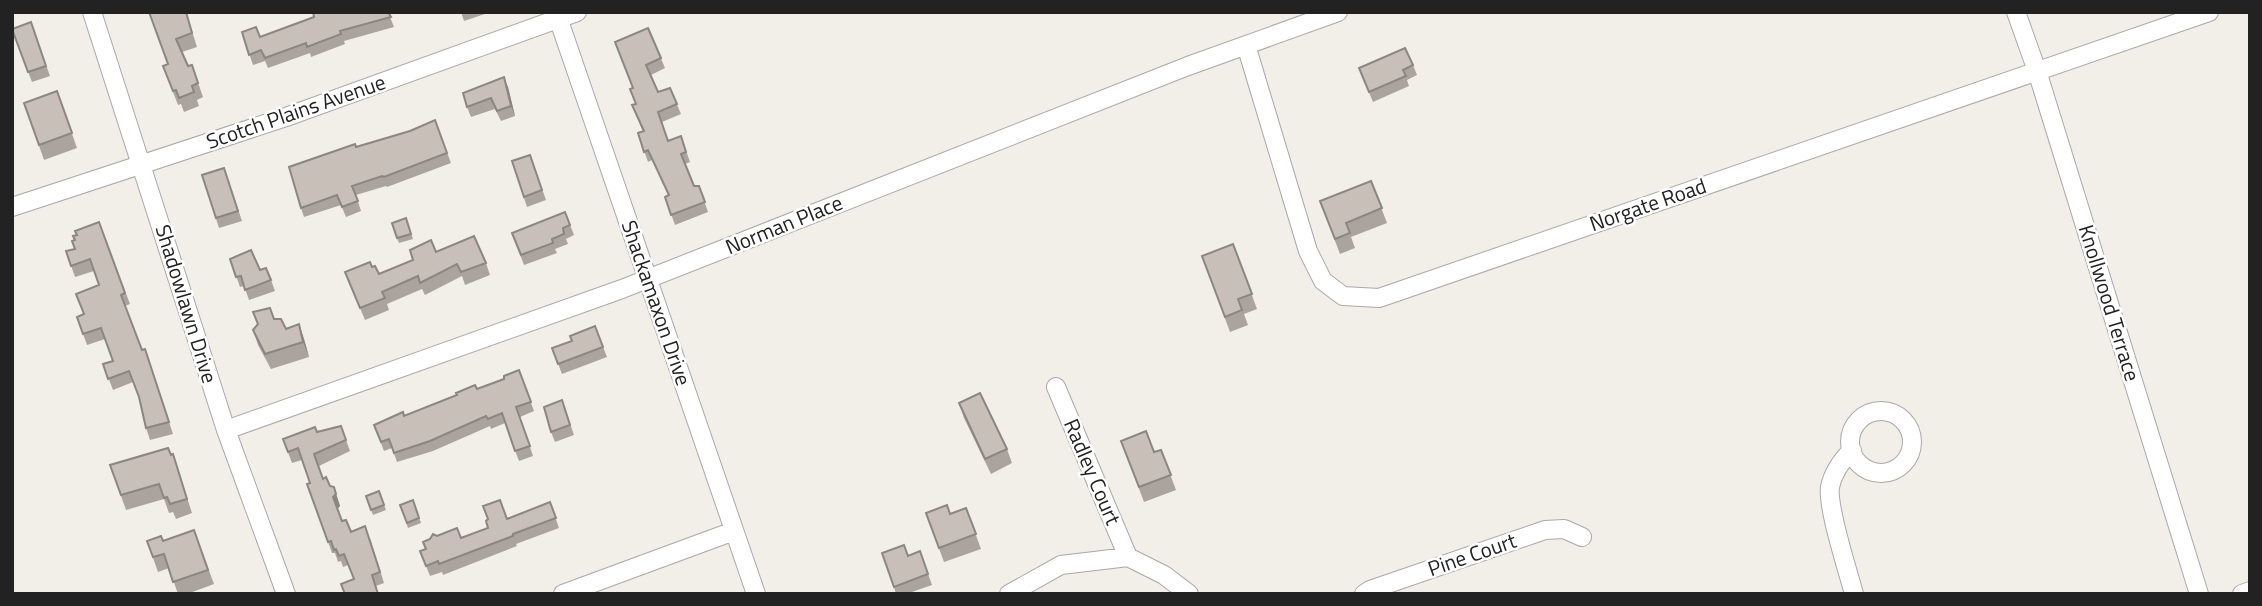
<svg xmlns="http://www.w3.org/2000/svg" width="2262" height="606" font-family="'Titillium Web',sans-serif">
	<rect width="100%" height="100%" fill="#f2efe9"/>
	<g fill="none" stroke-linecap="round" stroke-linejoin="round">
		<defs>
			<path id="minor" d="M 92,12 L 226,430 L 286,594
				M 556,12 L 756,594
				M 2016,12 L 2037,71 L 2199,594
				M 1246,45 L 1308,251 L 1323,281 L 1343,296 L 1379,298 L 2209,12
				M 12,207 L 286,117 L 577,12
				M 1056,387 L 1128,557
				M1850 442a31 31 0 1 1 62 0a31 31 0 1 1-62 0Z
				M 226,430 L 622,289 L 1188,66 L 1338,12
				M 1852,450 C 1841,461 1833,472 1830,487 C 1827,508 1848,571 1854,594
				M 563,594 L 734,531
				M 1009,594 L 1061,565 L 1128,557 L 1164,575 L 1189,594
				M 1364,594 L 1370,590 L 1545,530 L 1564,529 L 1582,537
				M 2242,594 L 2250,591"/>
		</defs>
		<use href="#minor" stroke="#a9a9a9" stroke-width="20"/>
		<use href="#minor" stroke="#fff" stroke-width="18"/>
	</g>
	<path fill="#aba49e" d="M 149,12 L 186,12 L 197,47 L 182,52 L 188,66 L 192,65 L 203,97 L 197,100 L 199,106 L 184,112 L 181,104 L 178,105 L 163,66 L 168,64 Z
		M 388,12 L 394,27 L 344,41 L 345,44 L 311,57 L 310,53 L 268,68 L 265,61 L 253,65 L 242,32 L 260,37 L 314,17 Z
		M 461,12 L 484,12 L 485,14 L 464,21 Z
		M 31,22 L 50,76 L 32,82 L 12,29 Z
		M 648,28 L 665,68 L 651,75 L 658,92 L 670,88 L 681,114 L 662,122 L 668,141 L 681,136 L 690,162 L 685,164 L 694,186 L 699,186 L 708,212 L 675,225 L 665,197 L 668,195 L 652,160 L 648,162 L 638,133 L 643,132 L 632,105 L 636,104 Z
		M 1413,65 L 1417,75 L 1407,80 L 1409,86 L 1373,102 L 1359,68 Z
		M 508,87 L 515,116 L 501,121 L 495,109 L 471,117 L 467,107 Z
		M 57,91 L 77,148 L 44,160 L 24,103 Z
		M 435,120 L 451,163 L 387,187 L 386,186 L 356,195 L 361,211 L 346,217 L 341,205 L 304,217 L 301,208 L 356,147 L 410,131 Z
		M 530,155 L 546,200 L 527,207 L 512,161 Z
		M 224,168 L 242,221 L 219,228 L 202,175 Z
		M 1371,181 L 1387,223 L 1351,237 L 1355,248 L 1340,254 L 1320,201 Z
		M 565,212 L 574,235 L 566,239 L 568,244 L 555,249 L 557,253 L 524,265 L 512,233 Z
		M 406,218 L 413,239 L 399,243 L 397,238 Z
		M 99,222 L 130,304 L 125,306 L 142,350 L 145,349 L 173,434 L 150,440 L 146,428 L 139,398 L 133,382 L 113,390 L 103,364 L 113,361 L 105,339 L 87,345 L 77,317 L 84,314 L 99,285 L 94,271 L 75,277 L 66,251 L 75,249 L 75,240 L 77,235 Z
		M 1233,244 L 1257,309 L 1244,314 L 1248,325 L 1230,332 L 1202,256 Z
		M 436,252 L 486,263 L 490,275 L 465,285 L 462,276 L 425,295 L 422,289 L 387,304 L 389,310 L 365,320 L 345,272 L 372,267 L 379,274 Z
		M 230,259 L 260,270 L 271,280 L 275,291 L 249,300 L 244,286 L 240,287 Z
		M 253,312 L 274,319 L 286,329 L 299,324 L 304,339 L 309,357 L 271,369 L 258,345 L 253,330 L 258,325 Z
		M 595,326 L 607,357 L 562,374 L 552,348 L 572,341 Z
		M 519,370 L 534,411 L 520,417 L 533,456 L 519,461 L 505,423 L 491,429 L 490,426 L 433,451 L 397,462 L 392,448 L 384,451 L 374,425 L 404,416 L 477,389 L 504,379 Z
		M 562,400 L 574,435 L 555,442 L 551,432 Z
		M 959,403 L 1007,449 L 1012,463 L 991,474 L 964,418 Z
		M 341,426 L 350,451 L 319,466 L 323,479 L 330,486 L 334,487 L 340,506 L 337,509 L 342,521 L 351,532 L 370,538 L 384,583 L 376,586 L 354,579 L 348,565 L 343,567 L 341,561 L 338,562 L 335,553 L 332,553 L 307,484 L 310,483 L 302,460 L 292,463 L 283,439 Z
		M 1121,441 L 1154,452 L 1161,450 L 1176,490 L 1144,502 Z
		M 171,455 L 178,469 L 192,513 L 176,519 L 173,512 L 169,513 L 164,499 L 126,510 L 110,465 Z
		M 379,491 L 386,510 L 373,515 L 366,496 Z
		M 413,500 L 421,523 L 408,528 L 400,505 Z
		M 550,502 L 559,528 L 516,544 L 517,546 L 443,575 L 442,572 L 430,576 L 420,551 L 426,549 L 437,536 L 461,538 L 488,528 L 507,519 Z
		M 966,508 L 981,549 L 944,562 L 926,513 L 950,514 Z
		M 194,530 L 214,584 L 187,594 L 178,594 L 169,568 L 158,572 L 147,541 L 163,541 Z
		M 920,551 L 932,585 L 906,594 L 896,594 L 894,587 Z"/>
	<path fill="#8b8681" d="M 504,77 L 508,87 L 515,116 L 511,106 Z
		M 299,324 L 304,339 L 309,357 L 303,342 Z
		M 336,494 L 340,506 L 337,509 L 333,497 Z"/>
	<path fill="#c7bfb8" stroke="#8b8681" stroke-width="2" d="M 149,12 L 186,12 L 192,33 L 176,39 L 188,66 L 192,65 L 198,83 L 192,86 L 194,92 L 179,98 L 176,90 L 173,91 L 163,66 L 168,64 Z
		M 313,12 L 388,12 L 391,17 L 340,31 L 341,34 L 307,47 L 306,43 L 265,58 L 261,50 L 249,55 L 242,32 L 256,27 L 260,37 L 314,17 Z
		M 31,22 L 46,66 L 28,72 L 12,29 Z
		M 648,28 L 661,58 L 646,65 L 658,92 L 670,88 L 677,104 L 658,112 L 668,141 L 681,136 L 686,152 L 681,154 L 694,186 L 699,186 L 705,202 L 671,215 L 665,197 L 669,195 L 648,150 L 644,152 L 638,133 L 644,131 L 632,105 L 636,104 L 630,89 L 633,88 L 615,42 Z
		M 1405,48 L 1413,65 L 1403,70 L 1406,76 L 1369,92 L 1359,68 Z
		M 504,77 L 511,106 L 497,111 L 491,98 L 467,107 L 463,93 Z
		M 57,91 L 72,133 L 39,145 L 24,103 Z
		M 435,120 L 447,153 L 384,177 L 382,176 L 352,186 L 358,201 L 342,207 L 337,195 L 301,208 L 289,167 L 355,144 L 356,147 L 410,131 Z
		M 530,155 L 542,190 L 524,197 L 512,161 Z
		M 224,168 L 238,211 L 216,218 L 202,175 Z
		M 1371,181 L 1382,208 L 1346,223 L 1350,233 L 1335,239 L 1320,201 Z
		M 565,212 L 570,225 L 563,228 L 564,234 L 552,239 L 553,243 L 521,255 L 512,233 Z
		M 406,218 L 411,234 L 397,238 L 392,223 Z
		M 99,222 L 125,293 L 121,295 L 142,350 L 145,349 L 169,422 L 146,428 L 139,397 L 129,371 L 108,379 L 103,364 L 113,361 L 101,328 L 83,334 L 77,317 L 84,314 L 76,294 L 99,285 L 90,259 L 71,266 L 66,251 L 75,249 L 72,241 L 75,240 L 73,236 L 77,235 L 75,231 Z
		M 474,236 L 486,263 L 461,272 L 457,264 L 420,283 L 418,276 L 382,292 L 385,298 L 360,308 L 345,272 L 370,262 L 372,267 L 375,266 L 379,274 L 413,260 L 410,250 L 431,240 L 436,252 Z
		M 1233,244 L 1252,294 L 1238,299 L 1242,310 L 1225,317 L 1202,256 Z
		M 251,250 L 260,270 L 266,268 L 271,280 L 245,290 L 241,276 L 236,277 L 230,259 Z
		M 270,308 L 274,319 L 281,319 L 286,329 L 299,324 L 303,342 L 265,354 L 253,330 L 258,324 L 253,312 Z
		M 595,326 L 603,347 L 558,364 L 552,348 L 572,341 L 570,336 Z
		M 519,370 L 531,402 L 516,407 L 530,446 L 515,451 L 502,413 L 488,419 L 486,416 L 430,441 L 394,453 L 389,439 L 381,442 L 374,425 L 403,412 L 404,416 L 457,395 L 456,393 L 475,385 L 477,389 L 504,379 L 504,376 Z
		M 980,393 L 1007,449 L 985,459 L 959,403 Z
		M 562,400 L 570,425 L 551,432 L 544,407 Z
		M 341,426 L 346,440 L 314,454 L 323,479 L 326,477 L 330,486 L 334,487 L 336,494 L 333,497 L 342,521 L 346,520 L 351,532 L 365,526 L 380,572 L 372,575 L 378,594 L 345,594 L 341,584 L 354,579 L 344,554 L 339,556 L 336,549 L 334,550 L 331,541 L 328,542 L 307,484 L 310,483 L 298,448 L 288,452 L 283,439 L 315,427 L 317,432 Z
		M 1146,431 L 1154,452 L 1161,450 L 1171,475 L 1139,487 L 1121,441 Z
		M 168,448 L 171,455 L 173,454 L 187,499 L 170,504 L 167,497 L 164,498 L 159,484 L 121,495 L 110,465 Z
		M 379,491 L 384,505 L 371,510 L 366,496 Z
		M 413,500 L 419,518 L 407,523 L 400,505 Z
		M 500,500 L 507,519 L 550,502 L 556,518 L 513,534 L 513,536 L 439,564 L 438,561 L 426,566 L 420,551 L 426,549 L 423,542 L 430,539 L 433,534 L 437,536 L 457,528 L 461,538 L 488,528 L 486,521 L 488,519 L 483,506 Z
		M 947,505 L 950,514 L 966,508 L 976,534 L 939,548 L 926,513 Z
		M 194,530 L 208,570 L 173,582 L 164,554 L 153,557 L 147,541 L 161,536 L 163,541 Z
		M 904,545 L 908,556 L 920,551 L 928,574 L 894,587 L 882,553 Z"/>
	<g text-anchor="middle" stroke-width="5" stroke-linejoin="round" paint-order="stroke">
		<g font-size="21" fill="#222" stroke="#fff">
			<text transform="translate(296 112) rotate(-19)" y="7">Scotch Plains Avenue</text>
			<text transform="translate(1648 205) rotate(-19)" y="7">Norgate Road</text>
			<text transform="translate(784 225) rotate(-22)" y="7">Norman Place</text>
			<text transform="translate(656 303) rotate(71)" y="7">Shackamaxon Drive</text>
			<text transform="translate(2109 303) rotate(73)" y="7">Knollwood Terrace</text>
			<text transform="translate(186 304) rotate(73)" y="7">Shadowlawn Drive</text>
			<text transform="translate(1092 472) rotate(67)" y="7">Radley Court</text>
			<text transform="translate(1472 555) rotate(-19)" y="7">Pine Court</text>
		</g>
	</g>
	<rect width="2262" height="606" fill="none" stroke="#222222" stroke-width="28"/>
</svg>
